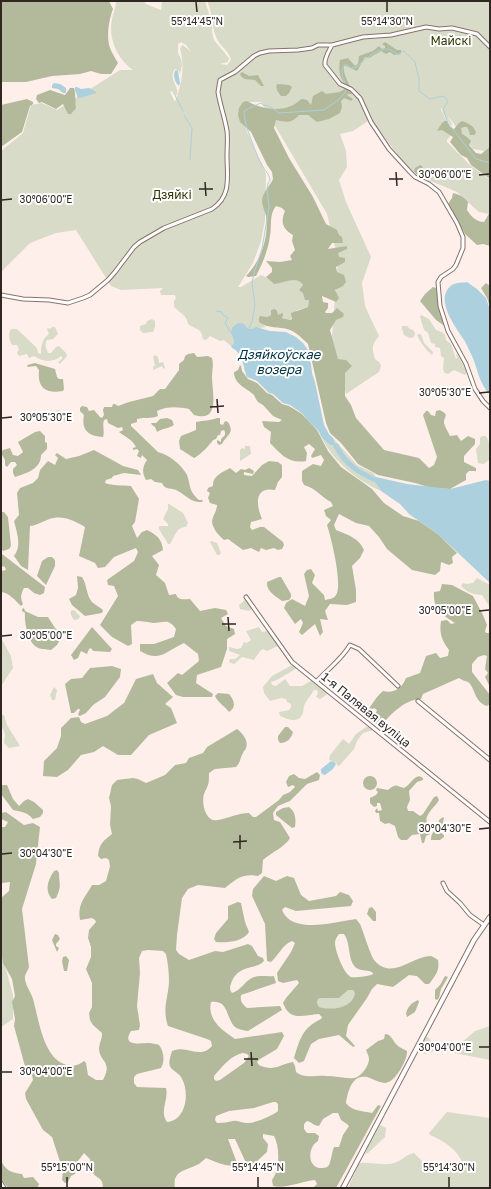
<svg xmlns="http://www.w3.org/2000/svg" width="491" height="1189" font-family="'Golos Text',sans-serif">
	<rect width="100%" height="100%" fill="#ffefea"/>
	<path fill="#d7dbc7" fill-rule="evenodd" d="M 116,1 L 144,1 L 146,4 L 161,10 L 162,1 L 205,1 L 212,23 L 212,32 L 214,40 L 229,58 L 228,62 L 220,64 L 227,65 L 231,60 C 229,51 221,47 217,39 C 211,27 213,13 207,1 L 490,1 L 490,152 L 473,149 L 447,115 L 452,124 L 451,126 L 443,113 L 442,107 L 441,110 L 453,133 L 447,140 L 447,142 L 471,166 L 490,180 L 490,214 L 479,212 L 457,192 L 419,176 L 406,166 L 374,123 L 368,121 L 353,131 L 340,134 L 346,151 L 347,167 L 339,180 L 346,202 L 371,257 L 362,283 L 365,306 L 379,336 C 371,346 372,348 375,359 L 380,363 L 381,366 L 379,372 L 346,394 L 332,337 L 338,259 L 327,214 L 261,102 L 251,102 L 242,111 L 247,132 L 266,174 L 265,220 L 261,241 L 253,263 L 238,287 L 241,287 L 261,275 L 266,277 L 274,284 C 284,284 295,275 303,285 L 299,290 L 304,293 L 304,297 L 309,300 L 308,307 L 297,310 L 290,320 C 273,316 276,310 259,322 L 266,327 L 252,329 L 247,328 L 233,337 L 234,343 L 231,346 L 224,340 L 220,341 L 210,336 L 206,340 L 203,339 C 201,327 196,330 188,324 C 187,315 180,313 174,307 L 174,301 L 176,298 L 175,295 L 161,295 L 160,291 L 163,288 L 121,290 L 111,286 L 76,230 L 56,233 L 30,243 L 1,272 L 1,151 L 23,133 L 31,105 L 42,103 L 57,110 L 120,70 L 133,70 C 117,59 108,38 112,20 C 113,13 116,8 116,1 ZM 181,42 L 186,45 L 191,52 L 183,45 L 180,48 C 185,68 182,82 175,102 L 170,92 L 172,91 L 174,95 L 177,95 C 179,85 168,79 175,69 L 179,71 L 180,74 L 182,64 L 181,59 L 178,53 L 178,44 Z
		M 421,315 L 429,319 L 436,330 L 442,332 L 445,335 L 446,340 L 451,344 L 456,359 L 457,358 L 456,354 L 457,354 L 466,370 L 466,374 L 465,375 L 454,370 L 448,374 L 445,373 L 443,370 L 444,358 L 441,356 L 440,348 L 435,347 L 435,344 L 431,343 L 428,333 L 424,330 L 420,317 Z
		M 152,319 L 155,321 L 155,327 L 153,332 L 143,333 L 140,330 L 140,326 L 146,324 L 147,321 Z
		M 402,326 L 407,326 L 410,329 L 413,330 L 415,333 L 414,337 L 410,338 L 404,335 L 402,329 Z
		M 52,327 L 55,327 L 58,334 L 53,339 L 47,340 C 44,344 46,348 48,353 L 51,353 L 56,347 L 59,346 L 66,353 L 67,356 L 60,364 L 58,362 L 62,359 L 62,357 L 61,356 C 53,363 42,362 34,356 L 29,358 L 27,354 L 19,356 L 17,353 L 19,349 L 17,345 L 12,345 C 9,340 8,334 11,329 L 17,329 L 37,348 L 38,353 L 41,354 C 41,346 42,339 49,334 L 47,329 L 48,328 L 50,329 Z
		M 419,334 L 421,334 L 424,343 L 433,352 L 432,355 C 427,351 420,342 417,335 Z
		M 155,355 L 158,357 L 159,363 L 163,362 L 165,368 L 164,369 L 162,366 L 153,370 L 153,367 L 155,365 L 153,357 Z
		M 59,410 L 64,413 L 66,417 L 65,422 L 59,416 L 53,414 L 55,411 Z
		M 482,436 L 486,436 C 491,442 488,451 489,460 L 484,464 L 478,463 L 476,449 L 480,444 L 480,438 Z
		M 322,438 L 330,445 L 335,446 L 333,438 L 357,465 L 373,473 L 376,477 L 373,479 L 381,491 C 358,481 333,461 322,438 Z
		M 245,446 L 250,446 L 251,454 L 240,461 L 240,450 L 242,448 L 245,449 Z
		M 168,504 L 169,504 L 183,513 L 188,523 L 186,527 C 176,527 175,537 170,544 L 168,544 L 159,529 L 159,526 L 168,526 L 168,524 L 163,519 L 168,509 Z
		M 211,541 L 217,543 L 221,553 L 219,555 L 217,555 L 210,542 Z
		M 477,578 L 490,585 L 490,607 L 482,595 C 473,595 467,592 461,586 L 463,583 L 467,584 L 473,583 Z
		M 246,599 L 252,609 L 249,611 L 240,609 L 239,605 Z
		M 74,610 L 80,616 L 79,619 L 74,620 C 72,617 70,614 71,611 Z
		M 259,627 L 262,632 L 268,631 L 278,646 L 267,651 L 263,649 L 260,651 L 254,660 L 242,657 L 234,664 L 229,662 L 230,659 L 235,659 L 240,655 L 229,651 L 229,647 L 237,649 L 241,648 L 244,642 L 247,643 L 251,640 L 246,631 Z
		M 1,638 L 11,656 L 13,668 L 1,686 Z
		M 292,665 L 295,666 L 297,668 L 277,680 L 271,682 L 272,685 L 276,686 L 285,679 L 290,686 L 302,686 L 312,680 L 329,693 L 320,699 L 316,697 L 318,693 L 317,690 L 314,690 C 311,695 306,701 304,706 C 303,709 304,712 302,715 C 297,724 287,719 280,716 L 279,712 L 289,710 L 291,707 L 291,704 L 287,702 L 286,699 L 281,698 L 270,701 L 264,693 L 263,687 L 272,676 Z
		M 54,687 L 57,690 L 55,700 L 52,700 L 50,695 Z
		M 1,715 L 4,715 L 7,725 L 20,746 L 9,748 L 4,743 L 5,735 L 3,728 L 1,731 Z
		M 366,727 L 372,727 L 374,730 L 363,733 L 357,741 L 354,749 L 339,766 L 337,765 L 336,762 L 329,760 L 330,755 L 343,739 L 349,744 L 356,734 Z
		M 1,951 L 13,995 L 13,1019 L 1,1027 Z
		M 348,990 L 353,990 L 356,993 C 353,1008 332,1012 319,1007 L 317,1003 L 318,999 L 321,998 L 339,998 Z
		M 490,1026 L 490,1060 L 444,1051 L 442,1049 L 444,1046 L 461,1043 L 475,1031 Z
		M 426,1037 L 428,1037 L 434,1045 L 434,1050 C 431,1054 424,1055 420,1051 L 421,1045 Z
		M 447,1112 L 490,1118 L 490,1188 L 348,1188 L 359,1163 C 371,1162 383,1166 394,1163 C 402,1161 406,1154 414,1153 L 429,1168 L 441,1171 L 455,1171 L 463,1164 C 457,1149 444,1141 430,1135 L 429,1133 Z
		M 380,1125 L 386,1128 L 385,1137 L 368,1153 L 365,1154 L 368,1146 Z"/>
	<path fill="#b3ba9b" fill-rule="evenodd" d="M 1,1 L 109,1 L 113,9 C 109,20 106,36 110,48 C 112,53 115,58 118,63 L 111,74 L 101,74 L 91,71 L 80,74 L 52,76 L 26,82 L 1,82 Z
		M 385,42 L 397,50 L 401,50 L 401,54 L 394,55 L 390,52 L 386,54 L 381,51 L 369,58 L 365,57 L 357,71 L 346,66 L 344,66 C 343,74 347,79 350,87 L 349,90 L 354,92 L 362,103 L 361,104 L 353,94 L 348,94 L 347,95 L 353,99 L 351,101 L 344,98 L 341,101 L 342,107 L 340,113 L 329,119 L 317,122 L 308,115 L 299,115 C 291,124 286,122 276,120 L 274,128 L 289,158 L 313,197 L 326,224 L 337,230 L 339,235 L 342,237 L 343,243 L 332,243 L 328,249 L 347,246 L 347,249 L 338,253 L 339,257 L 345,258 L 345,262 L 336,267 L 337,272 L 344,275 L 346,282 L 343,286 L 335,290 L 339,298 L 336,302 L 322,296 L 323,302 L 328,303 L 328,308 L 325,312 L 326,313 L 332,313 L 337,308 L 344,314 L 343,317 L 336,320 L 330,330 L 338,359 L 346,360 L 352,366 L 345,373 L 345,396 L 351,405 L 356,418 L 384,450 L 419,458 L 429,468 L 434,465 L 437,457 L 423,415 L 426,411 L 428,411 L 431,415 L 435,416 L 436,411 L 440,410 C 450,416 444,415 444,423 C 445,427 448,432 450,436 L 457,435 L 461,441 L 468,436 L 475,439 L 475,444 L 464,456 L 464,462 L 476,468 L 476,471 L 469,471 L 466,474 L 466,480 L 450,489 L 432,488 L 415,483 L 378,475 L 358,464 L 341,443 L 330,433 L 326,423 L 308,344 C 303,339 297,333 290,330 C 279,326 268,329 259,322 L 259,318 L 260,316 L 267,317 L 271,315 L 271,310 L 275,309 L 277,311 L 278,315 L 283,313 L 283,315 L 282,318 L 290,320 L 292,319 L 291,313 L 308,307 L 309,300 L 305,300 L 303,293 L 299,290 L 303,285 C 296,275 283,284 274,284 L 266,277 L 272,272 L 272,268 L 266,261 L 280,262 L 292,260 L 290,256 L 295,250 L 292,241 L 293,235 C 283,229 280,222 285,211 L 282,208 L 276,206 C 269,214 272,226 270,236 C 268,250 263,263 256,276 L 248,277 L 246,276 C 261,261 269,237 266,216 C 265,211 262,206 262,201 C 262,193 270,186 273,179 L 272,172 L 267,165 L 251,132 L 240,122 L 238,115 L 239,108 L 243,102 L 247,101 C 258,108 278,112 291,106 C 295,105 298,101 302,99 L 307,100 L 311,105 L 313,96 L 322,91 L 326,94 C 335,92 342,94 347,86 C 340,79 338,71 340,60 L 348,58 L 355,66 L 358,64 L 359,56 L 373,51 L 379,46 L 382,49 L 385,48 L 385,46 L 382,44 Z
		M 242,72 L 249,76 L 258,75 L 264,86 L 261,86 L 255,80 C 249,79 243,81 240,74 Z
		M 277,84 L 289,85 L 292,87 L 289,93 L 286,96 L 281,96 C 278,92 275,89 277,84 Z
		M 70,88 L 74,88 C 76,95 75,101 76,108 L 71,114 L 68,114 L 63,104 L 56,109 L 42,102 L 39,103 L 36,99 L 37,95 L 50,90 L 65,95 Z
		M 27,99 L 33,102 L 33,104 L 30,106 L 22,132 L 1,147 L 1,105 Z
		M 445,121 L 447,121 L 450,127 L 454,129 L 459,123 L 462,121 C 469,124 474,125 476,133 L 474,135 L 470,135 L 469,131 L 467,127 L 464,127 L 461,128 L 462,134 L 467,137 L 471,141 L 469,145 L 476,153 L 481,154 L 490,147 L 490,179 L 471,165 L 467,158 L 461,155 L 450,142 L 453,137 L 442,130 L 437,131 L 442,123 Z
		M 420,165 L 422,166 C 423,169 427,175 427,177 L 425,178 L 418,176 L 414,171 L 415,168 Z
		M 453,193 C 459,194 464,197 468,202 L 467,210 C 471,216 476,222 484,222 L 490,212 L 490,246 L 483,244 L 477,245 L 465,234 L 448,204 L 452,198 Z
		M 486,283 L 490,286 L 490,307 L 487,298 L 481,288 Z
		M 433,287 L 436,288 L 439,307 L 446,327 L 436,320 L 420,301 L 425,294 Z
		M 194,353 L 197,357 L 208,356 L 212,358 C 214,366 212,369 212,377 C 212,392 221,423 194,415 L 189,409 C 178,407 168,406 157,411 L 158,416 C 151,419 144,417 137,419 L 137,422 L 131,424 L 131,426 L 158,452 C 168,454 182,465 187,475 C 191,486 188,490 199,500 L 203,500 L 202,502 C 191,503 187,496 178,491 C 172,487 165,491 162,483 L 155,482 L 151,479 L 146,480 C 142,473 142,467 147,460 L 142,455 L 141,458 L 137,456 L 139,451 L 137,449 L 133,450 L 133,448 L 136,447 C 132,439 125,437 119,432 L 123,430 L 122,427 L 118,428 L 108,423 L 107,419 L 104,420 C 102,426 105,431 103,437 C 88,436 81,430 84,415 L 80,411 L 80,408 L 82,406 L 87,407 L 89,411 L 94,410 L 100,417 L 102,418 L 104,415 L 103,410 L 104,407 L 112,407 L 113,404 L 115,404 L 118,406 L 129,402 L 153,396 L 160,389 L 165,389 L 179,370 L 179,364 L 184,360 L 185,356 L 188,354 Z
		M 35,363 L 55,369 L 57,377 L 59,379 L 63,379 L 64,389 L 63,391 C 46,394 37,388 39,370 L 36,366 L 28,367 L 27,365 Z
		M 240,365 L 241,366 L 242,371 L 248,379 L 257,383 L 267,393 L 272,395 L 282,404 L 289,406 L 302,414 L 317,430 L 328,451 L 341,467 L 372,489 L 384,503 L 403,516 L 419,521 L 439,535 L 457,553 L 452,557 L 453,563 L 449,565 L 441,562 L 440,571 L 435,575 L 412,570 L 387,549 L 379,537 L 369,526 L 356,523 L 339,514 L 334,525 L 336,530 C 348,535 359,538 364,550 L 360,558 L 352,566 L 356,590 L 356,602 L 347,605 L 330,604 L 325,611 L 328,620 L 320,619 L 323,632 L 320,636 L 315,624 L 302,635 L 299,632 L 303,623 L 301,619 L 295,624 L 284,608 L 286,603 L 292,599 L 305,606 L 309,596 L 304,574 L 307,570 L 311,569 L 315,575 L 312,583 L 324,595 L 325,600 C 329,599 334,599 336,595 C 343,585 331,537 327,525 L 331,520 L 326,516 L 324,510 L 333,506 L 331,502 C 321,497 316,488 304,485 L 302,481 L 302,471 L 313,464 L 321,466 L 324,460 L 321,455 L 312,458 L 311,456 L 315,449 L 309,444 L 304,447 L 307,453 L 306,461 C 288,464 281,454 270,443 L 271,432 L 264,427 L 262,421 L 279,422 L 282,420 L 273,416 L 263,405 L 258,402 C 256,400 255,396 253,394 C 246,388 234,384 234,372 L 238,370 Z
		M 167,418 L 172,420 L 174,425 C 168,429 163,428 157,432 L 155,427 L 152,425 L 151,423 L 156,423 L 160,419 Z
		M 217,418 L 220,418 L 220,424 L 223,425 L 225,421 L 228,422 C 235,434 227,434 222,444 L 219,445 L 217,443 L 217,440 L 221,442 L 221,439 L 225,435 L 225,432 L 224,430 L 221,431 L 220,435 L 218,435 L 216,439 L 213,440 C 211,444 198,457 194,458 L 180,449 L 179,441 L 181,436 L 196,430 L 196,422 C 203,420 210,421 217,418 Z
		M 40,431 L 45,436 L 45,442 L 47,443 L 47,449 L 41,455 C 41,469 27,473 15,477 L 13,473 L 13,469 L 17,465 L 15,462 L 11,462 L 7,467 L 5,465 L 5,460 L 1,453 L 3,450 L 10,448 L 13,455 L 18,456 L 23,452 L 18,442 L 35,432 Z
		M 94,450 L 123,466 L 138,470 L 141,475 L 124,473 L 113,476 L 112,478 L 106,480 L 105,483 C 113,486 122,485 131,486 L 139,499 L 135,522 L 132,526 L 137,538 L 142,532 L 147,530 C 157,535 162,539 163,550 L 152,556 L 159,565 L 156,575 L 165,583 L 169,595 L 176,594 C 178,601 184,599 190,599 L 200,611 L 215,608 L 226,610 L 228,614 L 221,618 L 226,626 L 234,629 L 235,634 L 227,639 L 227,649 L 221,667 L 197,675 L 196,683 L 213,694 L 212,697 L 183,697 L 176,695 L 167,683 L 178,673 L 182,675 L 199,661 L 198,654 L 184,643 C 166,651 160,663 140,651 L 140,644 L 154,644 L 174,637 L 176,629 C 168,618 164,623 153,623 C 148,622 143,621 137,621 L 131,625 L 132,644 L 128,646 L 112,637 L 100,625 L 118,596 L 114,586 L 108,585 L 107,580 L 134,561 L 138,552 L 136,548 L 114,557 L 105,567 L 98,568 L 95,563 L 79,556 L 85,527 C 76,522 65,516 54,518 C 46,519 39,525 30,526 L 28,570 L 21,566 L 14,556 C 22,546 17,533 14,521 L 19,515 L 17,493 L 20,488 L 33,483 L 38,478 L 40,470 L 48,461 L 55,465 L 58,458 L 55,455 L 57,453 L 66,459 L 79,456 Z
		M 269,461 L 278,462 L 282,465 L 282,477 L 278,482 L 275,490 C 254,486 256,505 262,519 L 251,522 L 250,527 L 252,530 L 260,527 L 264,527 L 283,542 L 284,545 L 282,549 L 278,550 L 274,548 L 266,550 L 261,548 L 259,552 L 251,548 L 243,550 L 228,539 L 224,540 C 219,536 212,528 212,521 C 213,515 217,511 217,505 L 210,503 L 208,498 L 210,493 L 207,491 L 208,488 L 213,486 C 212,476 223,472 230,468 L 236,473 L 241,469 L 245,470 L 249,468 L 254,471 L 253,474 L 244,472 L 244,475 L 252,476 L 262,465 Z
		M 1,512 L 4,512 L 8,517 L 11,546 L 9,549 L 3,551 L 1,548 Z
		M 1,554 L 2,554 L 45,587 L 44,593 L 40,595 L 34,593 L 28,588 L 24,588 C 21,593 20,598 23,604 L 21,606 C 16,601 8,592 1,592 L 1,571 L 6,570 L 5,567 L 1,566 Z
		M 48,557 L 52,557 L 55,560 L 55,566 L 46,585 L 37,576 L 42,561 Z
		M 77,576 L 82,577 C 87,584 86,595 92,602 C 95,605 100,607 103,610 L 102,613 L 85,616 L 72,605 L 69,599 L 76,595 L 78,588 Z
		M 279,577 L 281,577 L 291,594 L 291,597 L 289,600 L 282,601 C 275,596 266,591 267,582 Z
		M 442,584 L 452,585 L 473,596 L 483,615 L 487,625 L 485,631 L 486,633 L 490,633 L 490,687 L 485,677 L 488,673 L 485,669 L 487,656 L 484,655 L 478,657 L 472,664 L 472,672 L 490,695 L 490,704 L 487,706 C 474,702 475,687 468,682 C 466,681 461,680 459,678 L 423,694 L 421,699 C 403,700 392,714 380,726 L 371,721 L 371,719 L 375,715 L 377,710 L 374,708 L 368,712 L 368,710 C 373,703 376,697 383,691 C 394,694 402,688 406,678 L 420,673 L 426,656 L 436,653 L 440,658 L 448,656 L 449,650 C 442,640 439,634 441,621 L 447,620 L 451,624 L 455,623 C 442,614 433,610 434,592 L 440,591 Z
		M 24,608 L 25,611 L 38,617 L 48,617 L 55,628 L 58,630 L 62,629 L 65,631 L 57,645 L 51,650 C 46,649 40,650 35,646 C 28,641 24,622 25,613 L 22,611 L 22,609 Z
		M 92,627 L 112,649 L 110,652 L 93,651 L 91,648 L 89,649 L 87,654 L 81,651 L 78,658 L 74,660 L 71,655 Z
		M 112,666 L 121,669 L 120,677 L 105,697 L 93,705 L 86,713 L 80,716 L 78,715 L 80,709 L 78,709 L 74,713 L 71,713 L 65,684 L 71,679 L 82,678 L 90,668 Z
		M 153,674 L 157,683 L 173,697 L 165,704 L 171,708 L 177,723 L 149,735 L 131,755 L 118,755 L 103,746 L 94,752 L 81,755 L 68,770 L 57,777 L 43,776 L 44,761 L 57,748 L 61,736 L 61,728 L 71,718 L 79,717 L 81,722 L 85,724 L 107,716 L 124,703 L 136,679 Z
		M 218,693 L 229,694 C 234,700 237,707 229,712 C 225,706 218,703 215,696 Z
		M 285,727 L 288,727 L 293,732 C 291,739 287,743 280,743 L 278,740 L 278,736 Z
		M 237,729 C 242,733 249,740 246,748 C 245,751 244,750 243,753 C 239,760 242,760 236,767 L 215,769 L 209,773 C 209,777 209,782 208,785 C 207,788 205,791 204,794 C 201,804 206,823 218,820 C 229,818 238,813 249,813 L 253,817 L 256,817 L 279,800 L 283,795 L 290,792 L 295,787 L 293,785 L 288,787 L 286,782 L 289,776 L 294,774 L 299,778 L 305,779 L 317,772 L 320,775 L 319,780 L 307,784 L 290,801 L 278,806 L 273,813 L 274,820 L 280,822 L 290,838 C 286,846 271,853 263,860 L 262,873 L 258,876 C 243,873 236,879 225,888 L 198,885 L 188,889 L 182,898 L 177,935 L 176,950 L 179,954 L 189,960 L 215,951 L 223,952 L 248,944 L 252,946 L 258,956 L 263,958 L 264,961 C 256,970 240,964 232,981 C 230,986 229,989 232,993 C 241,991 245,980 254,977 C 260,975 268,977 274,976 L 276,983 L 244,994 L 241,995 C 240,1001 242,1004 247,1008 L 280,1006 L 282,1010 L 248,1031 C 243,1030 239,1030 235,1027 C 226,1019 229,999 211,1002 C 207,1020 222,1030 235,1039 L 282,1032 L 284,1036 L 277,1049 L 260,1059 L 257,1062 L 259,1065 C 274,1072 278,1065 293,1062 L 295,1066 L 296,1072 C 305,1079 315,1075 326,1076 C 335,1076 346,1079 354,1078 C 361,1077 369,1066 369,1059 C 369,1056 367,1053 366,1050 L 378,1041 L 384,1039 L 385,1034 C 392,1034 392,1041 398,1046 C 400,1048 404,1049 407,1051 C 408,1059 395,1083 385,1083 C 380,1083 373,1079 367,1077 C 352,1074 348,1091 346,1103 C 352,1111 362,1111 372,1113 L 378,1105 L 381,1106 L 336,1188 L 313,1188 L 317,1184 L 315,1180 C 302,1181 286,1189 273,1186 L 272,1180 C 280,1170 280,1147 274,1136 L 263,1134 L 263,1138 L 268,1144 L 267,1152 L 255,1163 L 251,1164 L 246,1163 L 235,1139 L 228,1139 L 237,1163 L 232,1166 C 223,1165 215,1162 206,1158 C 204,1160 201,1162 199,1164 C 186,1171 172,1170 175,1188 L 103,1188 C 103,1177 97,1179 93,1173 C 90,1169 90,1164 90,1159 L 84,1153 L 78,1161 L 75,1174 L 71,1176 L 68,1182 L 65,1183 L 62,1180 L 63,1171 L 52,1137 L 43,1130 L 26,1099 L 25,1093 L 33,1080 L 32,1075 L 26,1070 L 14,1026 L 15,1019 L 12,1002 L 15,996 L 12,979 L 3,963 L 1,949 L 1,898 L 9,891 L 10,882 L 2,883 L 1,881 L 1,827 L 5,827 L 8,822 L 1,819 L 1,813 L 6,812 L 24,825 L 33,823 L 40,827 L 36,864 L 22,909 L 29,967 C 28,970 26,973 25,976 C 24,984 31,992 33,999 C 39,1020 43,1056 64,1064 C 71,1067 78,1066 84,1061 L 86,1063 L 88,1075 L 96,1080 L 103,1080 C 113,1061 100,1063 99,1049 C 99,1044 102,1040 102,1033 L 93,1025 L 90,1020 L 89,1013 L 92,1007 L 92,983 L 86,969 L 91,957 L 91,947 L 88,938 L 89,930 L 96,922 L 95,920 L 92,918 L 80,920 C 77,904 85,898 92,885 L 99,885 L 106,881 L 110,866 L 109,860 L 106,858 L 101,859 L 98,856 C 99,844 103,841 112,834 L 110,825 L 111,806 L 109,798 L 112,785 L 117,780 L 133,778 L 138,779 L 146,783 L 165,775 L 175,765 L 186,763 L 189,758 L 203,753 L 207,747 ZM 148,950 L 163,951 L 166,954 C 168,963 169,973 169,982 C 168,999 162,1009 168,1026 L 207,1039 L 211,1041 L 212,1046 C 200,1060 187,1044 172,1051 C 171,1055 168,1062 170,1066 C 172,1071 178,1072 181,1077 C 190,1091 187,1120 167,1122 C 159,1111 169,1100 166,1088 L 137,1087 L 134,1083 L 134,1077 L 137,1074 L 161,1068 C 165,1062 164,1051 159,1045 C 156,1044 152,1043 149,1043 C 141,1043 121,1047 131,1031 L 139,1030 L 140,1025 L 137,1006 L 140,973 L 139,958 L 142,951 ZM 243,1053 L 247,1054 L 249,1056 L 244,1063 L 220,1080 L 216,1081 L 214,1079 L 214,1076 C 222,1067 231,1055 243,1053 ZM 273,1102 L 276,1102 L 278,1104 L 278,1111 C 272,1116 253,1124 246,1123 C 241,1123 237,1120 233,1121 C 228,1122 223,1123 217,1123 L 215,1120 L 216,1116 L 229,1111 L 254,1108 ZM 333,1113 L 338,1113 L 341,1120 L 347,1124 L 349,1126 L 343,1135 L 339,1147 L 334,1147 C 332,1152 331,1161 329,1165 C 327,1168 326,1167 323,1168 C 307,1170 307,1147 318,1141 L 319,1136 L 315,1133 L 307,1133 L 304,1129 L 304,1124 L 307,1121 C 312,1122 314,1126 319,1126 L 323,1119 Z
		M 419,776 L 423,778 L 423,780 L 417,782 L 409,791 L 410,800 L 407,807 L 408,811 L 413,811 L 420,816 L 423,814 L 434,797 L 437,796 L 439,800 C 434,809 419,818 431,827 L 430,834 L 426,836 L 424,843 L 422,843 L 420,834 L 412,835 L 407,840 L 401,840 L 398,837 L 395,826 L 389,823 L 385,824 L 380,821 L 379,813 L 376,813 L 375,811 L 377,808 L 378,811 L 382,810 L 380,803 L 377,803 L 377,806 L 374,807 L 370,803 L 370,798 L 376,795 L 378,792 L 376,790 L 377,788 L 388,790 C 397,783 395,786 404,788 C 410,785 412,778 419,776 Z
		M363 783a7 7 0 1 1 14 0a7 7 0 1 1-14 0Z
		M 1,785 L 7,785 L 13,799 L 19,806 L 24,801 L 28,799 L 34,802 L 43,810 L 43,813 L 40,817 L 33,819 C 27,812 22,812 13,810 L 1,794 Z
		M 289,807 C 296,812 296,820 295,827 L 292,828 L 276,815 L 276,812 L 283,808 Z
		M 443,817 L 444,818 L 442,827 L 440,829 L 440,832 L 444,835 L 444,837 L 440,840 L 431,840 C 430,832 439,828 439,820 Z
		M 57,870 L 59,873 C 59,884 62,886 56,898 L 52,899 C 44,890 48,880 54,871 Z
		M 264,876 L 276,881 L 287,876 L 294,878 L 301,895 L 309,901 L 336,896 L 340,892 L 349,895 L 353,901 L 351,906 L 296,911 L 285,907 L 282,910 C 292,935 335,922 356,919 L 360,924 C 364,933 370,955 375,961 C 392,980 411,957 430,956 C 432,956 435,958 438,960 C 440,971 435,976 429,984 L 425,984 L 417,976 L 409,975 L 393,987 L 377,984 L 372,989 L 367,998 L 348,1025 L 346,1036 L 355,1046 L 353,1047 L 339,1035 L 319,1039 L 311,1044 L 304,1061 L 299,1063 L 294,1058 C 300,1039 302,1028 321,1019 L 322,1017 L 319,1014 C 303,1015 290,1022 283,1003 L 286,998 L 299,983 L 297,980 L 283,983 L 278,981 L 277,973 L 291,952 L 295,943 L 292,941 C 282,945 279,955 271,962 L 267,961 L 265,924 L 252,896 L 253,889 ZM 339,934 L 344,934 C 351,943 347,958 355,967 C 361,972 368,969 373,973 L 373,974 C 371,976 354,978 351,977 C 344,974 335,951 335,943 C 335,939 337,937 339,934 ZM 348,990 L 353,990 L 355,993 C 353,1008 332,1011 319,1007 L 317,1003 L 318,999 L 321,998 L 339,998 Z
		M 238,902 L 241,903 L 245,922 L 249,932 C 243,942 226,943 216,942 L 214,939 L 216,933 L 228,919 L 228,906 Z
		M 372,907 L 376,912 L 376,921 L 373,921 L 367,914 L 369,908 Z
		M 55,934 L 58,935 L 60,939 L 56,944 L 56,946 L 59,948 L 57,952 L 52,940 Z
		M 66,956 L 69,960 L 67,971 L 64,971 L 62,961 L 63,957 Z
		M 445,976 L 448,977 L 441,989 L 439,998 L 437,1000 L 435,999 L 435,990 L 440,985 Z
		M 418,1000 L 419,1002 L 415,1012 L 407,1017 L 406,1013 C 408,1007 411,1003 418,1000 Z
		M 1,1160 C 5,1170 11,1173 22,1174 L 24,1178 L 33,1177 L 39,1184 L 38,1187 L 8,1188 L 2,1180 Z"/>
	<path fill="#acd0dd" d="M 176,70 L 178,71 L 180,83 L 179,86 C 175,83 172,74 176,70 Z
		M 54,83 L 60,84 L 66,88 L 66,93 L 63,93 L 58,89 L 52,88 L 52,85 Z
		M 75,87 L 77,87 L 81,89 L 89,88 L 96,92 L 96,93 L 80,98 L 78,98 L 75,90 Z
		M 467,282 L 477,289 L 486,298 L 490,310 L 490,395 C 478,382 478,368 471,354 C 468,348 466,342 462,337 C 454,325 434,298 452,285 C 457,282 463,283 467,282 Z
		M 239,323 L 244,324 L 247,328 L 252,329 L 256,327 L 270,331 L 286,332 L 296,337 L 303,343 L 308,350 L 308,356 L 311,364 L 312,373 L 315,382 L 324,425 L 329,434 L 333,438 L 336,446 L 330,445 L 322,438 L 318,430 L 309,422 L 303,414 L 290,405 L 283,403 L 273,394 L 269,393 L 257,381 L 247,377 C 243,367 243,353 232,348 L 231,346 L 234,343 L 233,337 L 231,333 C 232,327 233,326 239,323 Z
		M 376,477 L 407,484 L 450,489 L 486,480 L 490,481 L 490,583 L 439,535 L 409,514 L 400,504 L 381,491 L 373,479 Z
		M 331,761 L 335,762 L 336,764 L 333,769 L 325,775 L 322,774 L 321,772 L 321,769 Z"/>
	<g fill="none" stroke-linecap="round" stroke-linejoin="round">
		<path stroke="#acd0dd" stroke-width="1" d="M 346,85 C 343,78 340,72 344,65 L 347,65 L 351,68 L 357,67 C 363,60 378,48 388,49 C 392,50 395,54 399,55 L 401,52 L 404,51 L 415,62 L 419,79 L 419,91 L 430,99 L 443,96 L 447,99 L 447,103 L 443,109 L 448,123 L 476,159 L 490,163
			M 175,95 L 183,111
			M 184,115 L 192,128 L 190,160
			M 216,311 L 222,312 L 222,314 L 228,318 L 225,323 L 231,333
			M 249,328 L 252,322 L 255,305 L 252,283 L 254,273 L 262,249 L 269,207 L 267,189 L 268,183 L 270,181 C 270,175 266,172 263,167 C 257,156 243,123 244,111 C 247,109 258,104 261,103 L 263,105 L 269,106 L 279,113 L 324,110 L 337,101 L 345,93 L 346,89"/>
		<path stroke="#acd0dd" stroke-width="5" d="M 336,446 C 346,465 359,473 378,481"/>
		<defs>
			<path id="minor" d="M 332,45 C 329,51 324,58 325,65 L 340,84 L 351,89 L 360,98 L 371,122 L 389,149 L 410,172 L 415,177 L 429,184 L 439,192 L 457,223 L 463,237 L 463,248 L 456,265 L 453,269 L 441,277 L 438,282 L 440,306 L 448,331 L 466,364 L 475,389 L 483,401 L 490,408
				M 1,295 L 23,299 L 49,300 L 68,303 L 83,298 L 90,295 L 108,280 L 115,272 L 134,247 L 140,242 L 164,228 L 212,209 C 232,196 227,176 227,156 C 227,148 228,139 227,131 C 225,118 220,105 218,92 L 220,80 L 235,72 L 254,56 L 260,53 L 269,51 L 298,50 L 312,48 L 318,45 L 332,45 L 363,37 L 391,35 L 426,27 L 439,29 L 452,28 L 473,33 L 477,34 L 490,47
				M 246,597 L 292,662 L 490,822
				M 317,681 C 328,669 342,659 350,645 L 359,649 L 398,686
				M 418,701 L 490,760
				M 443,883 L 447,891 L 460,903 L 470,915 L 484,925
				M 1,1183 L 4,1188"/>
			<path id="secondary" d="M 343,1188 L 474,940 L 490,917"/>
		</defs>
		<use href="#minor" stroke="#89726a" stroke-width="5"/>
		<use href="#secondary" stroke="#89726a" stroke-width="6"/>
		<use href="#minor" stroke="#fff" stroke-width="3"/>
		<use href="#secondary" stroke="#fff" stroke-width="4"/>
	</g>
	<path fill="none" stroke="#302723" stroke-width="1.5" d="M 196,2 L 197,12M 387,2 L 387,12M 396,172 L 397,186M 479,175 L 489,174M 389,179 L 403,179M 205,182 L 206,196M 199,189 L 213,189M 2,200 L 12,199M 479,393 L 489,392M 217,399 L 218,413M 210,407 L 224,406M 2,418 L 12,417M 479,611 L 489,610M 228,617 L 229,631M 222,624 L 236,624M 2,636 L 12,635M 479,829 L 489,828M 240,835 L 240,849M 233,842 L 247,841M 2,854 L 12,853M 479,1047 L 489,1047M 251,1052 L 252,1066M 244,1059 L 258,1059M 2,1072 L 12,1072M 67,1177 L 67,1187M 258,1177 L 258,1187M 449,1177 L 449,1187"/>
	<g text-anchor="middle" stroke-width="4" stroke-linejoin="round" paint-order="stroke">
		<g font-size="12" fill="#313702" stroke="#fff">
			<text x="451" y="45">Майскі</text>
			<text x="172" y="199">Дзяйкі</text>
		</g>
		<g font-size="12" fill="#302723" stroke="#fff">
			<text transform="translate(366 710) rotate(39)" y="4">1-я Палявая вуліца</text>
		</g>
		<g font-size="13" font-style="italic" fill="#003645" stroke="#fff">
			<text x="279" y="359">Дзяйкоўскае<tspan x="279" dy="15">возера</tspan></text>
		</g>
	</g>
	<g font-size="10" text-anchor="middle" fill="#302723" stroke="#fff" stroke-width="4" stroke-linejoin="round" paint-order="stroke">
		<text x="197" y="25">55°14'45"N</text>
		<text x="387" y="25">55°14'30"N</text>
		<text x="445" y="178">30°06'00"E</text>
		<text x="46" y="203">30°06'00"E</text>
		<text x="445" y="396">30°05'30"E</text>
		<text x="46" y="421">30°05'30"E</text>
		<text x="445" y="614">30°05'00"E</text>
		<text x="46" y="639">30°05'00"E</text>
		<text x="445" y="832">30°04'30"E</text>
		<text x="46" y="857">30°04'30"E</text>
		<text x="445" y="1051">30°04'00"E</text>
		<text x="46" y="1075">30°04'00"E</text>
		<text x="67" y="1171">55°15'00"N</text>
		<text x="258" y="1171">55°14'45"N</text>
		<text x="449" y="1171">55°14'30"N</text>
	</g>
	<rect width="491" height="1189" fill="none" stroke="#302723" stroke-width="4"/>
</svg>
